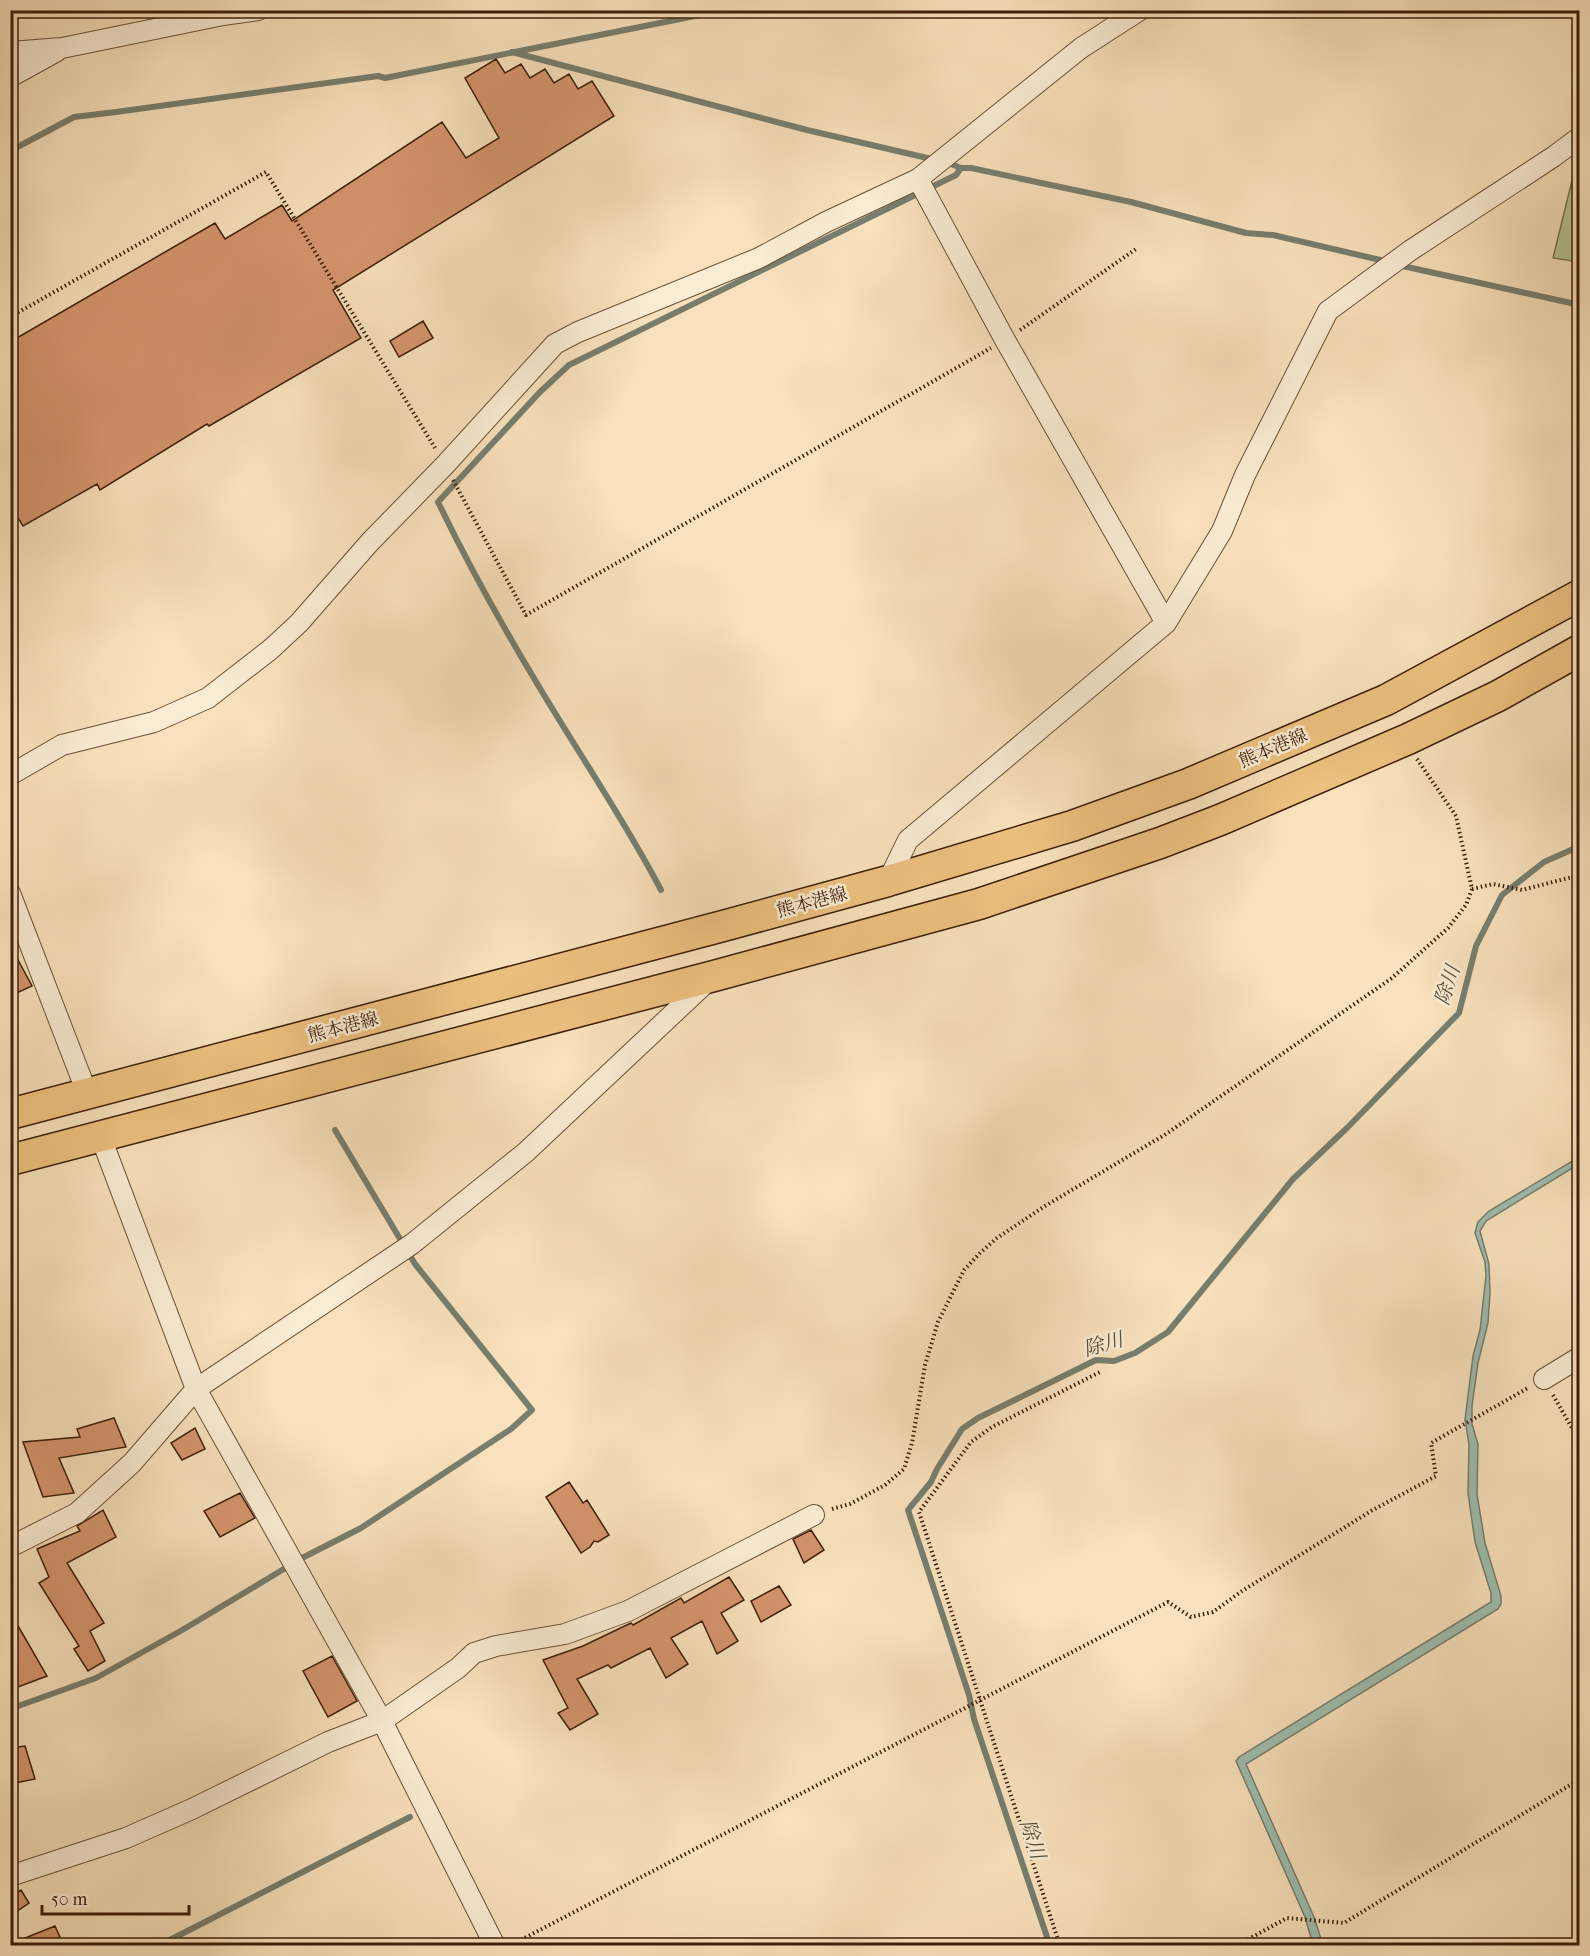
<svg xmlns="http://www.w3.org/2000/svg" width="1590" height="1956" font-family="'IM FELL French Canon','Noto Serif JP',serif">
	<rect width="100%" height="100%" fill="#f8e1bc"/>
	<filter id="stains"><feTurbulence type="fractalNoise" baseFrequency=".00333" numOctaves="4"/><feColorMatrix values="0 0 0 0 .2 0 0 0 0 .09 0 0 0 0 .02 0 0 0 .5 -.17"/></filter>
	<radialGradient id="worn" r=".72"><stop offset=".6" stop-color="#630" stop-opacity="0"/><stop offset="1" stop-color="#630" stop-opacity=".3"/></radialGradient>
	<path fill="#b7c496" stroke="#7a7250" stroke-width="1.5" d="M 1578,156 L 1580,156 L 1579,262 L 1553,258 Z"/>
	<path fill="#9dbeb0" stroke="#777e6e" stroke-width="1.5" d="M 1579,1157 L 1579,1164 L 1486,1221 L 1480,1231 L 1489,1264 L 1490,1293 L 1488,1323 L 1478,1363 L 1472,1406 L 1472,1424 L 1478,1444 L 1477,1494 L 1485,1543 L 1501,1596 L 1501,1604 L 1498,1609 L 1246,1764 L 1314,1917 L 1323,1945 L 1313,1945 L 1305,1917 L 1236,1761 L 1239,1757 L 1491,1602 L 1491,1593 L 1475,1542 L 1468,1493 L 1469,1444 L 1465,1420 L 1473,1356 L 1480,1330 L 1486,1276 L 1485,1262 L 1475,1233 L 1478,1222 L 1489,1211 Z"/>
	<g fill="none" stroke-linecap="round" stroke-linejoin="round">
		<path stroke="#777e6e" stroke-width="6" d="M 512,52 L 807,130 L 936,160
			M 10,151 L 74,117 L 116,112 L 378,76 L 385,78 L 725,10
			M 946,162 L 961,168 L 971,168 L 1131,202 L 1246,233 L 1273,235 L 1389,262
			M 1398,265 L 1580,305
			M 661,890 C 625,821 581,757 541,690 C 504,629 469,566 438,502 L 540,392 L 569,365 L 956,175 L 961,168
			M 10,1709 L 96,1678 L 184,1629 L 302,1558 L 361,1528 L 511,1429 L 532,1410 L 415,1264 L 335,1130
			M 158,1946 L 410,1817
			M 1050,1946 L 974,1719 L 969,1695 L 908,1510 L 931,1482 L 937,1469 L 962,1429 L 978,1418 L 1096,1360 L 1114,1361 L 1135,1353 L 1168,1332 L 1293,1179 L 1347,1128 L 1459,1013 L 1476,946 L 1502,895 L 1544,862 L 1580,846"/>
	</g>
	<path fill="#d4946d" stroke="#3e1f0a" stroke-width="1.5" d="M 496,59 L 505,73 L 521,64 L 530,78 L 545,69 L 554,83 L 569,74 L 578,89 L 592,81 L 614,116 L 333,290 L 361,338 L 209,426 L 207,424 L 100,490 L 97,484 L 23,526 L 10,505 L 10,342 L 215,223 L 225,239 L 282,205 L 292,221 L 442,122 L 466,158 L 499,138 L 465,78 Z
		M 423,321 L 433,338 L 399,357 L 390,341 Z
		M 10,945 L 32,986 L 10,996 Z
		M 114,1418 L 126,1447 L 59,1458 L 74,1493 L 43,1497 L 23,1442 L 80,1437 L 77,1429 Z
		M 195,1428 L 205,1449 L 182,1460 L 171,1443 Z
		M 569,1482 L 583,1503 L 587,1500 L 609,1535 L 598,1542 L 594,1541 L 590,1547 L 581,1553 L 546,1497 Z
		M 240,1493 L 255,1518 L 220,1537 L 204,1511 Z
		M 103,1510 L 116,1537 L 67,1563 L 104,1623 L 90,1631 L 105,1661 L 88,1671 L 74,1649 L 79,1646 L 39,1583 L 49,1577 L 37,1549 L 80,1531 L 77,1526 Z
		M 811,1530 L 824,1550 L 804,1563 L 793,1539 Z
		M 729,1577 L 744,1600 L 721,1613 L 738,1641 L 717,1654 L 702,1621 L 671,1638 L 688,1664 L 666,1678 L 650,1648 L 611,1668 L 608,1665 L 577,1679 L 598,1714 L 570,1730 L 558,1713 L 568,1708 L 543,1660 L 583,1646 L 631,1623 L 633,1625 L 681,1598 L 684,1603 Z
		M 779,1586 L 791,1605 L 761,1622 L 751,1601 Z
		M 10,1612 L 47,1676 L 10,1690 Z
		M 332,1656 L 357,1701 L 328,1717 L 303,1671 Z
		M 25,1746 L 35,1779 L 10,1784 L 10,1748 Z
		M 21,1890 L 29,1903 L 10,1916 L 10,1897 Z
		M 55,1926 L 64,1946 L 10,1946 L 10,1944 Z"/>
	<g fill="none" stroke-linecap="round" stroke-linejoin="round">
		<defs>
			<path id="minor" d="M 10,52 L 62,48 L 223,15 L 258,10
				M 10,77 L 57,51
				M 918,179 L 1005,340 L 1166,623
				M 10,775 L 62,745 L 154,722 L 208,698 L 271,649 L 299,623 L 370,542 L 445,465 L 555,344 L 578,332 L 759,258 L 826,222 L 918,179 L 1081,48 L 1140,10
				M 888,881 L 908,840 L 1166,623 L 1222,531 L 1245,475 L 1328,311 L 1411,250 L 1553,157 L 1580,137
				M 10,893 L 87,1093
				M 100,1135 L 196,1389 L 382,1721 L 495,1946
				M 1544,1379 L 1580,1357
				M 10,1547 L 77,1513 L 132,1463 L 196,1389 L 412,1244 L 526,1152 L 710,979
				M 10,1876 L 126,1838 L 192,1809 L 328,1742 L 382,1721 L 458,1668 L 474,1653 L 496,1646 L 565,1634 L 628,1611 L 814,1515"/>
			<path id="primary" d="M 10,1114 L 723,926 L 888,881 L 1072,826 L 1188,784 L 1386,700 L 1580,595
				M 10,1160 L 714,976 L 979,904 L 1160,843 L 1220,820 L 1408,739 L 1498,696 L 1580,650"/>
		</defs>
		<use href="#minor" stroke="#6c5036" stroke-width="22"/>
		<use href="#primary" stroke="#3e1f0a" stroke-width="33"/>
		<path stroke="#3e1f0a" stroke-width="4" stroke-dasharray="1.5 3" stroke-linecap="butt" d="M 10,317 L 266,172 L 435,448
			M 1020,330 L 1136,249
			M 453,480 L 526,615 L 991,348
			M 1472,889 L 1493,884 L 1522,890 L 1580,875
			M 1553,1395 L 1580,1442
			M 832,1509 L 850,1504 L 885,1485 L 904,1469 L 912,1443 L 925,1365 L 938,1322 L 964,1270 L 980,1253 L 997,1238 L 1045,1206 L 1166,1134 L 1392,978 L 1448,928 L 1466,905 L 1472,889 L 1456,816 L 1417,759
			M 513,1944 L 1168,1602 L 1191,1617 L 1213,1612 L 1242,1591 L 1371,1511 L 1436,1476 L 1431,1443 L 1528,1388
			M 1060,1946 L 919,1512 L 971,1442 L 992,1427 L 1102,1371
			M 1236,1946 L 1287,1918 L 1344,1923 L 1580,1779"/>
		<use href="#minor" stroke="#faecd3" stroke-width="20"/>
		<use href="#primary" stroke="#ecc07e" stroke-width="30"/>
	</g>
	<g text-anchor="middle" stroke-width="5" stroke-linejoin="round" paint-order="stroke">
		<g font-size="18" fill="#3e1f0a" stroke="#faecd3">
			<text transform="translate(1273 748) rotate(-23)" y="6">熊本港線</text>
			<text transform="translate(812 902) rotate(-15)" y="6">熊本港線</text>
			<text transform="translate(343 1027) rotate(-15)" y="6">熊本港線</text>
		</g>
		<g font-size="20" font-style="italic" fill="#5a4f3c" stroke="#faecd3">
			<text transform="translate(1447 985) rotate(-72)" y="7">除川</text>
			<text transform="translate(1103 1344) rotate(-16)" y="7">除川</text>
			<text transform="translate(1033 1839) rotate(72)" y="7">除川</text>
		</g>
	</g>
	<rect width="1590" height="1956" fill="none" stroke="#f8e1bc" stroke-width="36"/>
	<rect x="12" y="12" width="1566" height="1932" fill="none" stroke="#3e1f0a" stroke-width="3"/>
	<rect x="18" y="18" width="1554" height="1920" fill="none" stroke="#3e1f0a" stroke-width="1.5"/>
	<path d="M42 1905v9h147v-9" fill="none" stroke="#3e1f0a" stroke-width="3"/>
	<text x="51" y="1905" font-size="18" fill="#3e1f0a" stroke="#faecd3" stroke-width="4.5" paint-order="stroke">50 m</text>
	<rect width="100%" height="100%" filter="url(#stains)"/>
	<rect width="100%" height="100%" fill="url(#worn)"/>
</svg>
